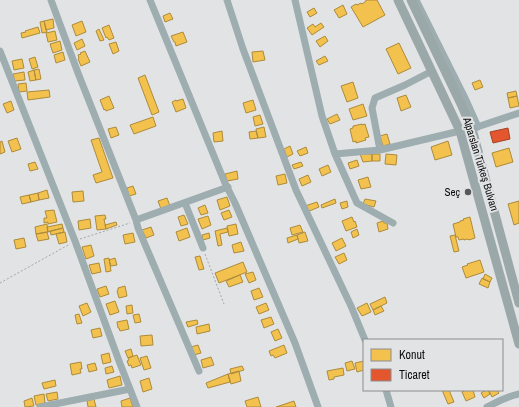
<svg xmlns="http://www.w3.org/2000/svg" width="519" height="407" font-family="'Archivo Narrow',sans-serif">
	<rect width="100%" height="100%" fill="#e2e3e4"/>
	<path fill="#f2c14e" stroke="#ad8b3b" d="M 366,0 L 377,0 L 385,15 L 363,27 L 351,7 L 356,4 L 357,5 L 361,3 L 362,4 L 366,1 Z
		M 343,5 L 347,14 L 339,18 L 334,10 Z
		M 314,8 L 317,13 L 310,17 L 307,12 Z
		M 170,13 L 173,19 L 165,22 L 163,16 Z
		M 53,19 L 54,28 L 46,30 L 44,21 Z
		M 44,21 L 47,32 L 42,33 L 40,22 Z
		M 82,21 L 86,32 L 76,36 L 72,25 Z
		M 321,23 L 324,27 L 312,35 L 307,28 L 313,24 L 315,27 Z
		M 109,25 L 114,38 L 109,40 L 107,37 L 106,38 L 102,28 Z
		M 38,27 L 40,33 L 22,38 L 21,33 L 26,32 L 25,31 Z
		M 99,29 L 104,40 L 100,41 L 96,31 Z
		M 55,31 L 57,40 L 48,42 L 46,33 Z
		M 183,32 L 187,42 L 176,46 L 175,42 L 174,42 L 171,36 Z
		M 325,36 L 328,41 L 320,47 L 316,41 Z
		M 82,39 L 85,46 L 77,50 L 74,43 Z
		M 60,41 L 62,50 L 53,53 L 50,44 Z
		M 116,42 L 119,51 L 113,54 L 109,44 Z
		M 399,43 L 411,68 L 398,74 L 386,49 Z
		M 85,51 L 90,62 L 81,66 L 78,59 L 79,58 L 78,55 L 81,54 L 80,53 Z
		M 263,51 L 265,60 L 253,62 L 252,52 Z
		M 63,52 L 65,60 L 56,63 L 54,55 Z
		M 325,56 L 328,61 L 319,65 L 316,61 Z
		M 35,57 L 38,67 L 32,69 L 29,59 Z
		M 22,59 L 24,68 L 14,70 L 12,61 Z
		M 39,69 L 41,79 L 36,80 L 34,70 Z
		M 34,70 L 36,80 L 30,81 L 28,72 Z
		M 24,72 L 25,80 L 15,81 L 13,74 Z
		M 145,75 L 159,112 L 152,115 L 138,78 Z
		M 480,80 L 483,87 L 475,90 L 472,83 Z
		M 353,82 L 358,98 L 347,102 L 341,86 Z
		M 26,83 L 27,91 L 19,92 L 18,84 Z
		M 49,90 L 50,97 L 28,100 L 27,92 Z
		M 516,91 L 517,96 L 508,98 L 507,93 Z
		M 406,95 L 411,107 L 401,111 L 397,98 Z
		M 109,96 L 114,108 L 106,111 L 105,109 L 104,110 L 100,100 Z
		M 517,96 L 519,106 L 510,108 L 508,98 Z
		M 183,99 L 186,108 L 176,112 L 172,102 L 176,100 L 176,101 Z
		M 253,100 L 256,110 L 246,113 L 243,103 Z
		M 11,101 L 14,110 L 7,113 L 3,104 Z
		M 363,104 L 367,116 L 353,120 L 349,109 Z
		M 337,114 L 340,120 L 330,124 L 327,119 Z
		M 260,115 L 263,124 L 255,126 L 253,117 Z
		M 153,117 L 156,126 L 134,134 L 130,125 Z
		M 362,124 L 362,125 L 365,124 L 369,137 L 365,138 L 366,140 L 356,143 L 356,141 L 353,142 L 350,129 L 353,128 L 353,126 Z
		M 116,127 L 119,135 L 111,138 L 108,129 Z
		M 264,127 L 266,137 L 258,138 L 256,129 Z
		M 222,131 L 223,141 L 214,142 L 213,133 Z
		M 256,131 L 258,138 L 250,139 L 249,132 Z
		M 387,134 L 390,144 L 383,146 L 380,136 Z
		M 17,138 L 21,149 L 12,152 L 8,141 Z
		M 99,138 L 113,178 L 96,183 L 93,175 L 102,172 L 91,140 Z
		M 2,141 L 5,152 L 0,154 L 0,142 Z
		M 448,141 L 452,155 L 435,160 L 431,147 Z
		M 290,146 L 293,154 L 287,157 L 284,149 Z
		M 306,147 L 308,153 L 300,156 L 297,151 Z
		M 509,148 L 513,162 L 496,167 L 492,153 Z
		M 360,154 L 372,154 L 372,161 L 363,162 Z
		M 372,154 L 380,154 L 380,161 L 372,161 Z
		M 386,154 L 397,155 L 396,165 L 385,164 Z
		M 357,160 L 359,166 L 350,169 L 348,163 Z
		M 35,162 L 38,169 L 30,171 L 28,164 Z
		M 301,162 L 303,166 L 294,169 L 292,165 Z
		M 328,165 L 331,172 L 322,176 L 319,169 Z
		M 237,171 L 238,179 L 227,181 L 225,174 Z
		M 285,174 L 287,183 L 278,185 L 276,176 Z
		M 308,175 L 311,182 L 302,186 L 299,179 Z
		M 368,177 L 371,187 L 361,189 L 358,180 Z
		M 133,186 L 136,194 L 129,196 L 127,188 Z
		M 47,190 L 49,198 L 39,200 L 38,193 Z
		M 83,191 L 84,201 L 73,202 L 72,192 Z
		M 38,193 L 39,200 L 31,202 L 29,195 Z
		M 29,195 L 31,202 L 22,204 L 20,197 Z
		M 227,197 L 230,206 L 220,210 L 217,200 Z
		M 167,198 L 170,206 L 161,209 L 158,201 Z
		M 335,199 L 336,203 L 322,208 L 321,205 Z
		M 365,199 L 376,201 L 374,207 L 363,204 Z
		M 347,201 L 348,207 L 342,209 L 340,203 Z
		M 519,201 L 519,223 L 514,225 L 508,204 Z
		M 317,202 L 319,207 L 307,212 L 305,206 Z
		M 205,205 L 208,213 L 201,215 L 198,208 Z
		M 54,210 L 57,222 L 48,224 L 48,222 L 44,223 L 44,218 L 47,218 L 45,211 Z
		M 229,210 L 232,217 L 224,220 L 221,213 Z
		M 105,215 L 106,219 L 104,219 L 106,229 L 97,230 L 95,216 Z
		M 184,215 L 188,224 L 181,226 L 178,217 Z
		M 208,216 L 211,225 L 202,229 L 198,219 Z
		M 352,217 L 354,222 L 355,221 L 357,227 L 346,231 L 342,221 Z
		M 470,217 L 475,238 L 469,240 L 468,239 L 464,240 L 464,239 L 459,240 L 458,237 L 456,237 L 453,224 L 460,222 L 460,221 L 464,220 L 463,219 Z
		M 90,219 L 91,228 L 79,230 L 78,221 Z
		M 383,221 L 384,223 L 387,223 L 388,229 L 379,232 L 377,223 Z
		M 116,222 L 117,225 L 106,229 L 105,225 Z
		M 47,224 L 48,232 L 36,234 L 35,227 Z
		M 62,224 L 63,228 L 48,232 L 47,227 Z
		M 236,224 L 238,234 L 229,236 L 227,226 Z
		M 300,225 L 303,232 L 292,235 L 290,228 Z
		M 151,227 L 154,235 L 146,238 L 142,230 Z
		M 63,228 L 64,232 L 51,235 L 50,231 Z
		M 187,228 L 190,237 L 179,241 L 176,232 Z
		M 227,228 L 228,232 L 220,234 L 222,245 L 218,246 L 215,231 Z
		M 357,229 L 359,235 L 353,238 L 351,232 Z
		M 47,232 L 49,239 L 38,241 L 36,234 Z
		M 65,232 L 67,242 L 59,244 L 56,234 Z
		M 305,232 L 308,241 L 299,243 L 297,235 Z
		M 133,233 L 135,242 L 125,244 L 123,235 Z
		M 209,233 L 210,238 L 203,240 L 202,235 Z
		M 297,235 L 298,239 L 288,243 L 287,238 Z
		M 455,235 L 459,251 L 454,252 L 450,236 Z
		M 24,238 L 26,247 L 16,249 L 14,240 Z
		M 342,238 L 346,246 L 336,251 L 332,243 Z
		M 241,242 L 244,251 L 234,253 L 232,245 Z
		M 91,245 L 94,256 L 86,259 L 82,247 Z
		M 344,253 L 347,260 L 339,264 L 335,257 Z
		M 200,256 L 204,269 L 199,270 L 195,257 Z
		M 109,258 L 111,271 L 106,272 L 104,259 Z
		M 115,258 L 117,265 L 111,266 L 109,260 Z
		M 480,260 L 484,272 L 466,278 L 462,267 L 468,265 L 467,264 Z
		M 243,262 L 247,272 L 219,283 L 215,273 Z
		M 99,263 L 101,272 L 92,274 L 89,265 Z
		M 253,272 L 256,280 L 249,283 L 245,274 Z
		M 485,274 L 492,278 L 490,282 L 483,279 Z
		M 240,275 L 243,282 L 229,287 L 226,281 Z
		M 482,278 L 490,282 L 488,288 L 479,284 Z
		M 106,286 L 109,294 L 100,297 L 97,289 Z
		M 125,286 L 127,296 L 119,298 L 117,291 L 118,290 L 118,288 Z
		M 259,288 L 263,297 L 254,300 L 251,291 Z
		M 385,297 L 387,303 L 373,310 L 370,304 Z
		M 115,301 L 119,312 L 110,315 L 106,304 Z
		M 87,303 L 91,312 L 83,316 L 79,306 Z
		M 266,303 L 269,310 L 259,314 L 256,307 Z
		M 367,303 L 371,312 L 362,316 L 357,308 Z
		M 132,305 L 133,313 L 127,314 L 126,306 Z
		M 381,306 L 384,311 L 375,315 L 373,310 Z
		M 79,314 L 82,323 L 77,324 L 75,315 Z
		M 139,314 L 141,322 L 135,323 L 133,315 Z
		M 271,317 L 274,324 L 264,328 L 261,320 Z
		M 127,320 L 129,329 L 120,331 L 119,328 L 118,328 L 117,322 Z
		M 197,320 L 198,324 L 188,327 L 186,322 Z
		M 209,324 L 210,331 L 197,334 L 196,327 Z
		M 100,328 L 102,336 L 93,338 L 91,330 Z
		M 278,329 L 282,338 L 275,341 L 271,332 Z
		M 152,335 L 153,345 L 141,346 L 140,336 Z
		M 198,345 L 201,353 L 194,355 L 191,347 Z
		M 284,345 L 287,353 L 275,358 L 273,355 L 271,356 L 269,351 Z
		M 131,349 L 133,356 L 128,358 L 125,351 Z
		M 109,353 L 111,362 L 103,364 L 101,355 Z
		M 137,355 L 141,365 L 132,368 L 131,365 L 129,366 L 127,361 L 129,360 L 128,358 Z
		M 147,356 L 151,368 L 144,370 L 140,358 Z
		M 211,357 L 214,365 L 203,368 L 201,360 Z
		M 352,361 L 355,369 L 347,371 L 345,363 Z
		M 364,361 L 364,370 L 357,372 L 355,363 Z
		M 81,362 L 82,369 L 80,369 L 81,373 L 72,375 L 70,364 Z
		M 95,363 L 97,370 L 89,372 L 87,365 Z
		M 112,366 L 114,372 L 106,374 L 105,368 Z
		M 242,366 L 244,370 L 231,374 L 230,369 Z
		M 343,368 L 344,375 L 334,377 L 334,379 L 329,380 L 327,371 Z
		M 239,371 L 241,381 L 231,384 L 228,374 Z
		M 228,374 L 230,382 L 208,388 L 206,383 Z
		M 120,376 L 122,385 L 109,388 L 107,380 Z
		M 149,378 L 152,389 L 143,392 L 140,381 Z
		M 55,380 L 56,386 L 44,389 L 42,383 Z
		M 442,390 L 449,390 L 454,402 L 448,404 Z
		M 466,390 L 473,390 L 475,397 L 466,401 L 462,392 Z
		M 486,390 L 488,390 L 490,394 L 484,398 L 481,393 Z
		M 490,390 L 497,390 L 499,393 L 492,397 L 489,391 Z
		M 57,392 L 58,399 L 48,401 L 46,394 Z
		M 44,394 L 45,403 L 36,405 L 34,396 Z
		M 258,397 L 261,407 L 247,407 L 245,401 Z
		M 32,398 L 34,406 L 25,407 L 24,401 Z
		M 130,398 L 133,407 L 122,407 L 121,401 Z
		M 94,399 L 96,407 L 88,407 L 87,401 Z
		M 294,401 L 296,407 L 276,407 Z"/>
	<path fill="#e4572e" stroke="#a34124" d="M 508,128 L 510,139 L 493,143 L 490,132 Z"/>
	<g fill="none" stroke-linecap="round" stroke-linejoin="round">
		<path stroke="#9ea8aa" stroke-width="1" stroke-dasharray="2 2" stroke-linecap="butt" d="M 80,239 L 130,223
			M 205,254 L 224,304
			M 0,283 L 70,244"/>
		<path stroke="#9dadb0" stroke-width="7" d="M 51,0 L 78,73 L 136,220 L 138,228 L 199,371
			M 150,0 L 225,183 L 235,203 L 295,343 L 318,407
			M 227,0 L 243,49 L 296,190 L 351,306 L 365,340
			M 295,0 L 322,116 L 335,154 L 357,203 L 393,223
			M 416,0 L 465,98 L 478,127
			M 0,51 L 75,241 L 119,361 L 137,407
			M 474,128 L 519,113
			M 380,150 L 372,108 L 375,98 L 405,85 L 432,71
			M 335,154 L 380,150 L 460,131
			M 185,203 L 203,248
			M 136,220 L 228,187
			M 386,390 L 391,407
			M 40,407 L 130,389
			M 487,407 C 497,402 508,396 519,394"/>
		<path stroke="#9ba8aa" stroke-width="9" d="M 398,0 L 460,131 L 519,344
			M 411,0 L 461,104 L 472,129 L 519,303"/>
	</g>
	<circle fill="#575859" stroke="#e1e3e5" stroke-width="1.5" cx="468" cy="192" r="4"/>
	<g text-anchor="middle" stroke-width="4" stroke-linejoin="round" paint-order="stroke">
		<g font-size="11" fill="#0c0d0e" stroke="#e1e3e5">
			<text transform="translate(481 164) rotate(73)" y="4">Alparslan Türkeş Bulvarı</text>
		</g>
		<g font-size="11" fill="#0c0d0e" stroke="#e1e3e5" text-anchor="end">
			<text x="460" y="196">Seç</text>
		</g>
	</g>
	<rect x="363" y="339" width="140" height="52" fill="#e1e3e5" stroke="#8c8d8f"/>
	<rect x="371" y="349" width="20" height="12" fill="#f2c14e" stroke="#8c8d8f"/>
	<text x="399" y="359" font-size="12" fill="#0c0d0e">Konut</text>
	<rect x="371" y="369" width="20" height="12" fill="#e4572e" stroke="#8c8d8f"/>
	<text x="399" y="379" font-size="12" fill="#0c0d0e">Ticaret</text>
</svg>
